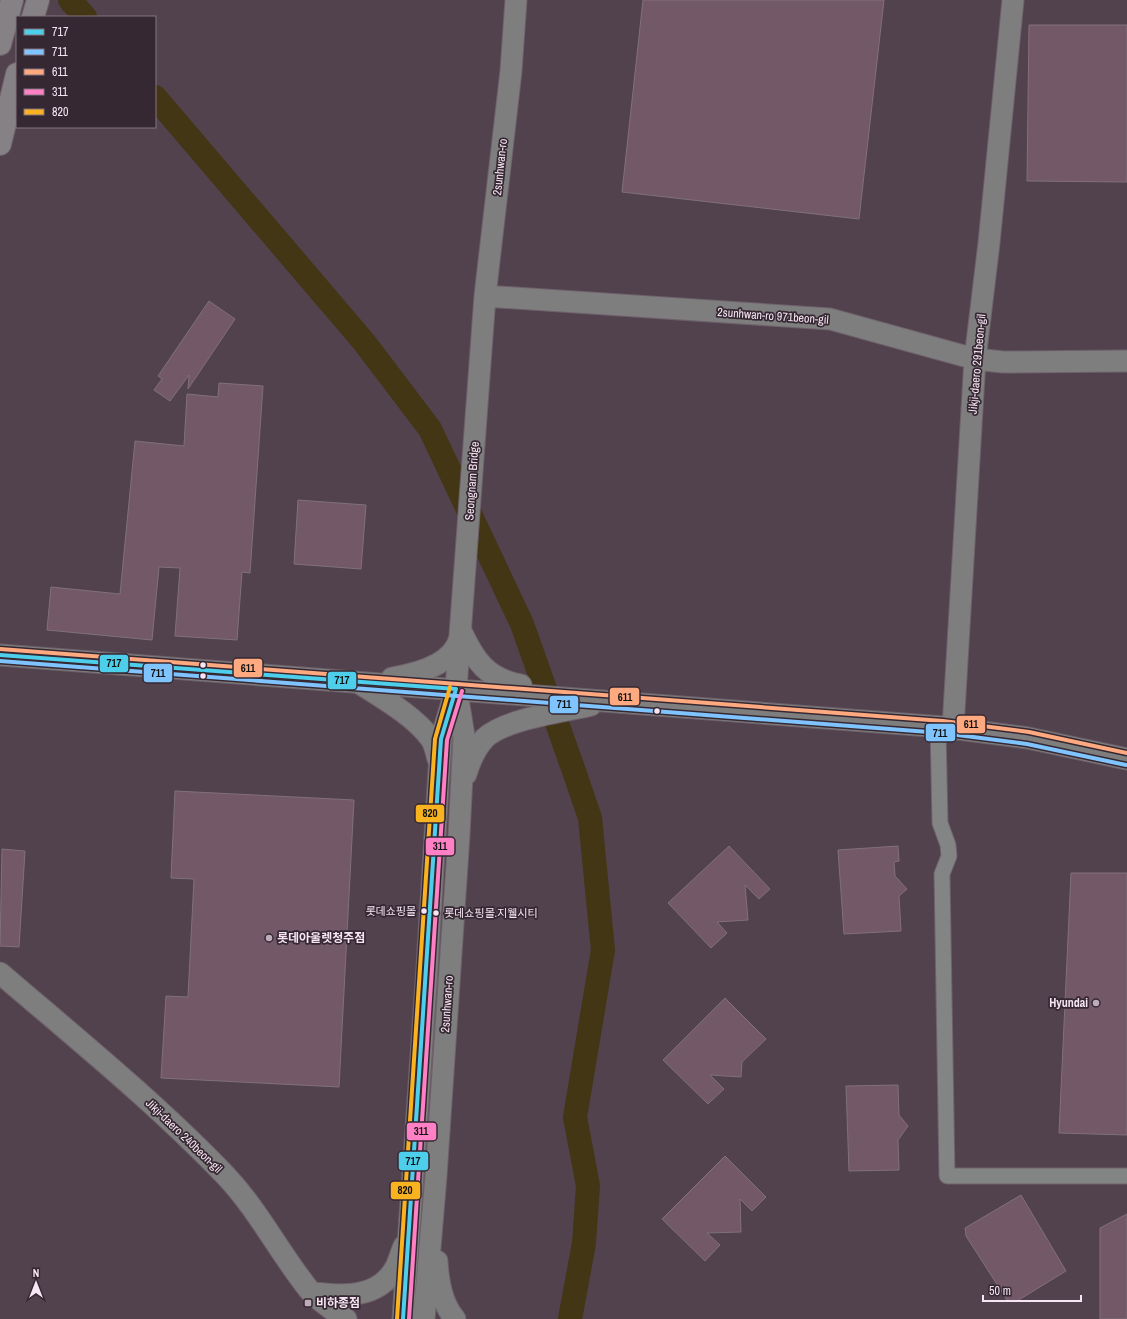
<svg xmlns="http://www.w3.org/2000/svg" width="1127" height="1319" font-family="'Archivo Narrow','Noto Sans KR',sans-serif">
	<rect width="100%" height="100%" fill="#52424e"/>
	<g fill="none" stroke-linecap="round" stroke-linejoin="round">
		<path stroke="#423614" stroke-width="24" d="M 70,0 L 85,17
			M 155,97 L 364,342 L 430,429 L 522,624 L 575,774 L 590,818 L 603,950 L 575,1117 L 588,1186 L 584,1243 L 570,1319"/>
	</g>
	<path fill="#735867" stroke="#807179" d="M 643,0 L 884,0 L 859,219 L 622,192 Z
		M 1029,25 L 1127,25 L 1127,182 L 1027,181 Z
		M 209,301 L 235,319 L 188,389 L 189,375 L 170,401 L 154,390 L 162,379 L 158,376 Z
		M 219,383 L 263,386 L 250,573 L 242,572 L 237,640 L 175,636 L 180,568 L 159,567 L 152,640 L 47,630 L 51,587 L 120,594 L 135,441 L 184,446 L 187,394 L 218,397 Z
		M 298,500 L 366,505 L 361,569 L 294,564 Z
		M 175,791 L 354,800 L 339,1087 L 161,1078 L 166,996 L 188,997 L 194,879 L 171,878 Z
		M 729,846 L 770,889 L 759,899 L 745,885 L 748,920 L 717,922 L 727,933 L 711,948 L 668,903 Z
		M 898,846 L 899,861 L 894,862 L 895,876 L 907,889 L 899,896 L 901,931 L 844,934 L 838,850 Z
		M 2,849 L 25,851 L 19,947 L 0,946 Z
		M 1071,873 L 1127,873 L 1127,1135 L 1059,1133 Z
		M 725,998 L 766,1039 L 742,1062 L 741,1077 L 710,1075 L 724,1089 L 708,1104 L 663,1060 Z
		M 898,1085 L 899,1115 L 908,1126 L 898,1140 L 899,1170 L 849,1171 L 846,1086 Z
		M 725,1156 L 766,1197 L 752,1211 L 740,1199 L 741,1232 L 707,1233 L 720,1245 L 705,1261 L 662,1219 Z
		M 1021,1195 L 1066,1271 L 1017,1301 L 1007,1300 L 966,1236 L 965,1228 Z
		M 1127,1214 L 1127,1319 L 1100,1319 L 1100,1228 Z"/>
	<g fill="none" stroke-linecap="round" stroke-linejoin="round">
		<defs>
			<path id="street" d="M 938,727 L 940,823 L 948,845 L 949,856 L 942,874 L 947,1176 L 1127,1176"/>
			<path id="secondary" d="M 485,296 L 830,319 L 975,359 L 1003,362 L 1127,361
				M 461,631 C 475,661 487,679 521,685
				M 0,655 L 943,727 L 1028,738 L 1127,759
				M 392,678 C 416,674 454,665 460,637
				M 359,683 C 381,697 416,717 431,739 C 435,745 436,752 438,759
				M 953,728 L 975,359 L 989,243 L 1013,0
				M 466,774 C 470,761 475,748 485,738 C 505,719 563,712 591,705
				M 0,973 C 77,1039 156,1103 226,1176 C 259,1211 280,1254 310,1291 C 320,1302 334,1311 346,1319
				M 437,1261 C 438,1281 442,1304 455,1319
				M 311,1292 C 342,1297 379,1299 396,1267 C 399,1260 401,1253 404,1246
				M 403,1319 L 426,983 L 441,739 L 456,689 L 485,296 L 511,71 L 516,0
				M 424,1319 L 436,1176 L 459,835 L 464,736 L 457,693"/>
			<path id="highway" d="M 33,17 L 38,0
				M 0,44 L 12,0
				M 0,144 L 17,74"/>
		</defs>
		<use href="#street" stroke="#6e616b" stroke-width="17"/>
		<use href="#secondary" stroke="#6e616b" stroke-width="23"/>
		<use href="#highway" stroke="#6e616b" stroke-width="24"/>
		<use href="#street" stroke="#838584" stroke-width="15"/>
		<use href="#secondary" stroke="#7f7e7e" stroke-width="21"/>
		<use href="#highway" stroke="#858184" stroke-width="22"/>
		<defs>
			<path id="bus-1" d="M 0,655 L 456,689
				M 403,1319 L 441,739 L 456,689"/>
			<path id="bus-2" d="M 0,661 L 942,733 L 1027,744 L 1126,765"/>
			<path id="bus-3" d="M 0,649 L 943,721 L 1029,732 L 1127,753"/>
			<path id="bus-4" d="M 409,1319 L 447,740 L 462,691"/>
			<path id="bus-5" d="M 397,1319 L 435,739 L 450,687"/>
		</defs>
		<use href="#bus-1" stroke="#352832" stroke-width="7"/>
		<use href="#bus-2" stroke="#352832" stroke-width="7"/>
		<use href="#bus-3" stroke="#352832" stroke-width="7"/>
		<use href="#bus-4" stroke="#352832" stroke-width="7"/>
		<use href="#bus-5" stroke="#352832" stroke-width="7"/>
		<use href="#bus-1" stroke="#4dcfeb" stroke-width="4"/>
		<use href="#bus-2" stroke="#80c4ff" stroke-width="4"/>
		<use href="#bus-3" stroke="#ffa980" stroke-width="4"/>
		<use href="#bus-4" stroke="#ff80c5" stroke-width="4"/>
		<use href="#bus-5" stroke="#f9b220" stroke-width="4"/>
	</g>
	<g fill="#f7e5f3" stroke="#352832" stroke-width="1.5">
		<circle cx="203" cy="665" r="3.5"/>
		<circle cx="203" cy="676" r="3.5"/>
		<circle cx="657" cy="711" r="3.5"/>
		<circle cx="424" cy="911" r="3.5"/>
		<circle cx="436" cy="913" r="3.5"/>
	</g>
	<g fill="#bdacb9" stroke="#352832" stroke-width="1.5">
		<circle cx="269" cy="938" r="4"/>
		<circle cx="1096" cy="1003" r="4"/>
		<rect x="304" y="1299" width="8" height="8" rx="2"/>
	</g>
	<g text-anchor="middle" stroke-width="3.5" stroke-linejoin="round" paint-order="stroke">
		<g font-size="11" fill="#f7e5f3" stroke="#352832" text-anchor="end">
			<text x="416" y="915">롯데쇼핑몰</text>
			<text x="444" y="917" text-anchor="start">롯데쇼핑몰.지웰시티</text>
		</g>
		<g font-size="12" fill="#f7e5f3" stroke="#352832">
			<text transform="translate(500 167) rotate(-84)" y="4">2sunhwan-ro</text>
			<text transform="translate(773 316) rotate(4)" y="4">2sunhwan-ro 971beon-gil</text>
			<text transform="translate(977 364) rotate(-85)" y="4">Jikji-daero 291beon-gil</text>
			<text transform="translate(472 481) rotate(-86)" y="4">Seongnam Bridge</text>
			<text transform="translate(447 1004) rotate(-86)" y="4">2sunhwan-ro</text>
			<text transform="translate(184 1136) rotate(44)" y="4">Jikji-daero 240beon-gil</text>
		</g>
		<g font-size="12" font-weight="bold" fill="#f7e5f3" stroke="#352832" text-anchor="start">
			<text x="277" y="942">롯데아울렛청주점</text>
			<text x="1088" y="1007" text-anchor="end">Hyundai</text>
			<text x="316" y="1307">비하종점</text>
		</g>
	</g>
	<g stroke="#352832" stroke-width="1.5">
		<rect x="99" y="654" width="30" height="19" rx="4" fill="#4dcfeb"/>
		<rect x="233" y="658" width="30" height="20" rx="4" fill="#ffa980"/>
		<rect x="143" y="663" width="30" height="20" rx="4" fill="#80c4ff"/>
		<rect x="327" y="671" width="30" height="19" rx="4" fill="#4dcfeb"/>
		<rect x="609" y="687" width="31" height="19" rx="4" fill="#ffa980"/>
		<rect x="549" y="695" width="30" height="19" rx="4" fill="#80c4ff"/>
		<rect x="956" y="715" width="30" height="19" rx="4" fill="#ffa980"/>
		<rect x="925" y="723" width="31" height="19" rx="4" fill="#80c4ff"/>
		<rect x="415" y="804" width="30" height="19" rx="4" fill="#f9b220"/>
		<rect x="425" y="837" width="30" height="19" rx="4" fill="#ff80c5"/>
		<rect x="406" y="1122" width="31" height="19" rx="4" fill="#ff80c5"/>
		<rect x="398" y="1151" width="31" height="20" rx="4" fill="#4dcfeb"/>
		<rect x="390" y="1181" width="31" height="19" rx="4" fill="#f9b220"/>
	</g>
	<g font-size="11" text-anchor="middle" font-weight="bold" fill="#111">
		<text x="114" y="667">717</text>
		<text x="248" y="672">611</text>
		<text x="158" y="677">711</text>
		<text x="342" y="684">717</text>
		<text x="625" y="701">611</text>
		<text x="564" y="708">711</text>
		<text x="971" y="728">611</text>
		<text x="940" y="737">711</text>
		<text x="430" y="817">820</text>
		<text x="440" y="850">311</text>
		<text x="421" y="1135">311</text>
		<text x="413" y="1165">717</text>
		<text x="405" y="1194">820</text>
	</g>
	<rect x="16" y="16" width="140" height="112" fill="#352832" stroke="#83747f"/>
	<rect x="24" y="29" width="20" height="6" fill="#4dcfeb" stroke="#83747f"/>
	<text x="52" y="36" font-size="12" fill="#f7e5f3">717</text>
	<rect x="24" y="49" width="20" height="6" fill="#80c4ff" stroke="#83747f"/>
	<text x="52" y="56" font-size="12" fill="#f7e5f3">711</text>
	<rect x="24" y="69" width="20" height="6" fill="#ffa980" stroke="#83747f"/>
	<text x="52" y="76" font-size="12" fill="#f7e5f3">611</text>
	<rect x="24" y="89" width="20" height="6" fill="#ff80c5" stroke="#83747f"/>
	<text x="52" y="96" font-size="12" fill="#f7e5f3">311</text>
	<rect x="24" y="109" width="20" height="6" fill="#f9b220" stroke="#83747f"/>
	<text x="52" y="116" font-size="12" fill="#f7e5f3">820</text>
	<g transform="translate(36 1283)" stroke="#352832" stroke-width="3" paint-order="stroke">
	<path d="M0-3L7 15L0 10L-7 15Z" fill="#f7e5f3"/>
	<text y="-6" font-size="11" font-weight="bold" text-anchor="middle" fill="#f7e5f3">N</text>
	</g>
	<path d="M983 1295v6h98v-6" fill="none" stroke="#f7e5f3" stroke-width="2"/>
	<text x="989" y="1295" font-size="12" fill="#f7e5f3" stroke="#352832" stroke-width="3" paint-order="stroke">50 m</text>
</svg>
